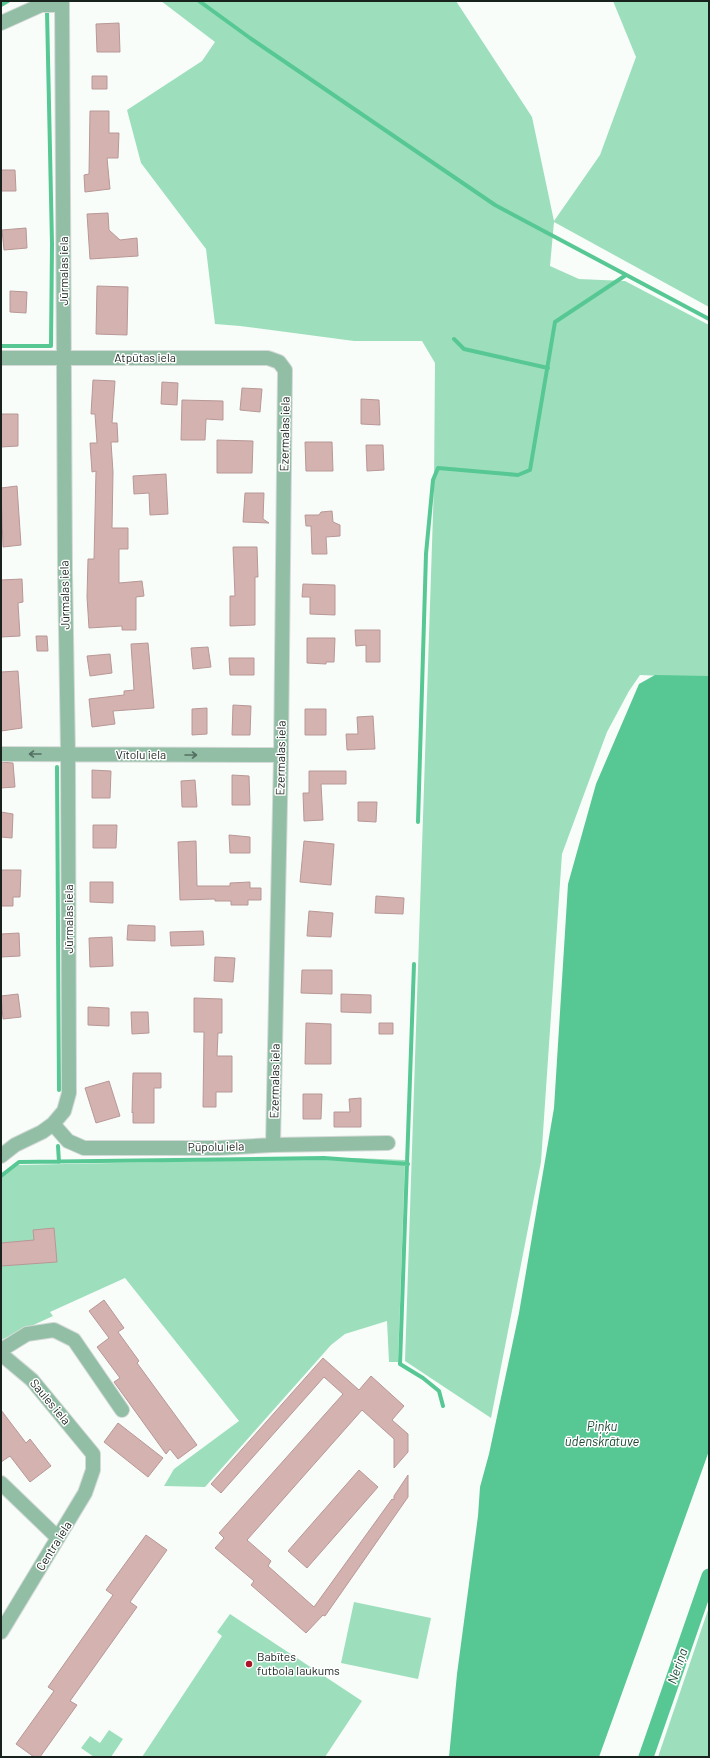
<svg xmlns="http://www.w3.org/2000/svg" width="710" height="1758" font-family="Barlow,sans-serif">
	<rect width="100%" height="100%" fill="#f8fdfa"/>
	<path fill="#9ddfbc" d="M 161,1 L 456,1 L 532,117 L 554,221 L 600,155 L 636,57 L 613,1 L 709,1 L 709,307 L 554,222 L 550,266 L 579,279 L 625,281 L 709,325 L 709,678 L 640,675 L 629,691 L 607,732 L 562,854 L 541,1162 L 491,1418 L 405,1361 L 434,484 L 435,363 L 422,341 L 354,341 L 240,326 L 215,324 L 206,249 L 141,163 L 127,110 L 202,61 L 215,42 Z
		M 355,1158 L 405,1160 L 398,1362 L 389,1362 L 387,1321 L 345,1334 L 331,1345 L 205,1487 L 164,1486 L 174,1469 L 239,1421 L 125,1278 L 50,1312 L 53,1316 L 1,1340 L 1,1177 L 18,1165 Z
		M 354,1602 L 431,1618 L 418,1679 L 341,1663 Z
		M 709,1607 L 709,1757 L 658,1757 Z
		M 230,1614 L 362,1701 L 325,1757 L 142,1757 L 222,1636 L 217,1632 Z
		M 109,1730 L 123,1739 L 111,1757 L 94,1757 L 81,1748 L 90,1736 L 100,1743 Z"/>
	<path fill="#57c894" d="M 655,675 L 709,676 L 709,1451 L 599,1757 L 449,1757 L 457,1674 L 478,1516 L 480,1487 L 489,1454 L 519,1313 L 554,1108 L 568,884 L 596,784 L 639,684 Z"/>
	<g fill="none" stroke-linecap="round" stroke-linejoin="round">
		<path stroke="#57c894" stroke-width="4" d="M 199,1 L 250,38 L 495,205 L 709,319
			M 1,5 L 8,1
			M 454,339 L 464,349 L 548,368
			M 1,346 L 51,346 L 52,244 L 47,11
			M 57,767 L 59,1090
			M 418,822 L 426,554 L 433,480 L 438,468 L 518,475 L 530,470 L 555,322 L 626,275
			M 414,964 L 400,1364 L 423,1378 L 439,1391 L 443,1406
			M 58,1146 L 59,1162
			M 1,1176 L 19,1162 L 324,1158 L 408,1164"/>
		<path stroke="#57c894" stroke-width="15" d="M 646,1757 L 709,1576"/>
	</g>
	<path fill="#d3b2b0" stroke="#b89896" d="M 119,23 L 120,52 L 97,52 L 96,24 Z
		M 92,76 L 107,76 L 107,89 L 92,89 Z
		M 90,111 L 109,111 L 109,133 L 119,133 L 118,158 L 107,158 L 110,189 L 85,192 L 84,175 L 89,174 Z
		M 1,170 L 15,170 L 16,191 L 1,191 Z
		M 108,213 L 109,230 L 120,240 L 137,238 L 138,256 L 90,259 L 87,214 Z
		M 26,228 L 27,248 L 4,250 L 2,230 Z
		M 97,286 L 128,287 L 127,335 L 96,334 Z
		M 10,291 L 27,292 L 26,313 L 10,312 Z
		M 93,380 L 115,381 L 112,423 L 117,423 L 118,442 L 111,442 L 113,472 L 112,528 L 128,528 L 128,549 L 119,549 L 119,583 L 142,581 L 144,596 L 136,597 L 136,630 L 122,630 L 122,626 L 89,628 L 87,597 L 88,559 L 94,559 L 96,471 L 92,472 L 90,443 L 97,443 L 95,414 L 91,414 Z
		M 162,382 L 178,383 L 177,405 L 161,404 Z
		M 242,388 L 262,389 L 260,412 L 240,410 Z
		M 361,399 L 379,400 L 380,425 L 361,424 Z
		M 182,400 L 223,401 L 223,420 L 206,419 L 205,440 L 181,440 Z
		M 1,414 L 18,414 L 18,446 L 1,447 Z
		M 217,440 L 253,441 L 252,473 L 217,473 Z
		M 305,442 L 332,442 L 333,471 L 306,471 Z
		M 366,445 L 383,445 L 384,470 L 367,471 Z
		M 166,474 L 168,514 L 150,515 L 149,493 L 134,494 L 133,476 Z
		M 17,486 L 21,545 L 3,547 L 1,488 Z
		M 245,493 L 264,493 L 263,519 L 269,523 L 243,522 Z
		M 332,511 L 333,522 L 340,525 L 340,536 L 326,537 L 327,554 L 312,554 L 311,526 L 306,526 L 305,515 L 319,515 L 321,512 Z
		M 233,547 L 257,547 L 258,577 L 255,577 L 255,625 L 230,626 L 230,596 L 235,596 Z
		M 22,579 L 23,602 L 18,603 L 20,636 L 1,637 L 1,580 Z
		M 303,584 L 335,585 L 335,615 L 310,614 L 310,597 L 302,597 Z
		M 355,630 L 380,630 L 380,662 L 366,662 L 366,645 L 356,646 Z
		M 36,636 L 47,636 L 48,651 L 37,651 Z
		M 307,638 L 335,638 L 334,662 L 326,662 L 326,664 L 307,663 Z
		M 148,643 L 154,708 L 113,711 L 115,724 L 92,727 L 89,699 L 124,695 L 124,691 L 134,690 L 131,644 Z
		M 208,647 L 211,667 L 193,669 L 191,648 Z
		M 110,654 L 112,673 L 90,676 L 87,656 Z
		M 229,658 L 254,658 L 254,675 L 230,675 Z
		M 18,671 L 22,728 L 1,731 L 1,672 Z
		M 233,705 L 251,706 L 250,735 L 232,735 Z
		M 207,708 L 207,734 L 192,735 L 192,709 Z
		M 305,709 L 326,709 L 326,735 L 305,735 Z
		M 373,716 L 375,749 L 347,750 L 346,734 L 358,734 L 357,717 Z
		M 1,762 L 13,763 L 15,787 L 1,788 Z
		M 92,770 L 111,771 L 110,798 L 92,798 Z
		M 309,771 L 346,771 L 346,784 L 321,784 L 323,820 L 304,821 L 303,793 L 309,793 Z
		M 232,775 L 249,776 L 250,805 L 232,805 Z
		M 195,780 L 197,807 L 182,807 L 181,781 Z
		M 358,802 L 377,802 L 376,822 L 358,821 Z
		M 1,812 L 13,814 L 12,838 L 1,837 Z
		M 93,825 L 117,825 L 116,848 L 93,848 Z
		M 229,835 L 250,837 L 250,853 L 230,853 Z
		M 196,841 L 197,886 L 230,886 L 230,883 L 250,882 L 250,888 L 261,888 L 261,900 L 248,900 L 248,905 L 231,905 L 231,901 L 215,901 L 215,899 L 180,900 L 178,842 Z
		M 304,841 L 334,844 L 331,885 L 300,882 Z
		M 1,870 L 21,870 L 20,897 L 13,897 L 13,906 L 1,906 Z
		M 90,882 L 113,882 L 113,903 L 90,902 Z
		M 376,896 L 404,898 L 403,914 L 375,913 Z
		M 309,911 L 333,913 L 331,937 L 307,936 Z
		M 128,925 L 155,926 L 155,941 L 127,940 Z
		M 203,931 L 204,945 L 171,946 L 170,932 Z
		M 19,933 L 20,956 L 1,957 L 1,934 Z
		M 112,937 L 113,966 L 90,967 L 89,938 Z
		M 215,957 L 235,958 L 233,982 L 214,981 Z
		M 302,970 L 332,970 L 332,994 L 301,993 Z
		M 18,994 L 21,1017 L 3,1019 L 1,996 Z
		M 341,994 L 371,995 L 371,1013 L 341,1012 Z
		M 194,998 L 222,999 L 222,1033 L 218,1033 L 217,1056 L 232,1056 L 232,1092 L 216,1092 L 216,1107 L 203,1107 L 204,1032 L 194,1032 Z
		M 88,1007 L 109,1008 L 109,1026 L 88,1025 Z
		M 131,1012 L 148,1012 L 149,1033 L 132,1034 Z
		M 306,1023 L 331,1024 L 331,1064 L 305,1064 Z
		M 379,1023 L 393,1023 L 393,1034 L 379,1034 Z
		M 133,1073 L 161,1073 L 161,1088 L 154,1088 L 154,1123 L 133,1123 L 133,1112 L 132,1113 Z
		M 109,1081 L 120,1116 L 96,1123 L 85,1088 Z
		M 303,1094 L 322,1094 L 321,1119 L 303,1119 Z
		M 361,1098 L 361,1127 L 334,1127 L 334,1112 L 350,1112 L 349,1099 Z
		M 54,1228 L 57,1262 L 1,1266 L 1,1243 L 34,1240 L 33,1230 Z
		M 104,1300 L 124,1328 L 118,1332 L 139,1361 L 137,1363 L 197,1445 L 178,1459 L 170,1449 L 166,1454 L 114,1382 L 120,1378 L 97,1347 L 109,1338 L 89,1311 Z
		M 323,1358 L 359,1390 L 371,1376 L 404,1406 L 392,1420 L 408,1434 L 408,1452 L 394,1468 L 394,1439 L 362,1410 L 247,1540 L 271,1561 L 268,1566 L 314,1607 L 392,1499 L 394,1500 L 394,1496 L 408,1475 L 408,1497 L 325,1616 L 323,1615 L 306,1633 L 251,1585 L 254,1581 L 215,1548 L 224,1538 L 219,1533 L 343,1394 L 324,1377 L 221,1493 L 211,1484 Z
		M 1,1410 L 26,1443 L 30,1439 L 51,1466 L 30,1482 L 10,1456 L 1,1462 Z
		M 118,1423 L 163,1458 L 148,1477 L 104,1442 Z
		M 359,1470 L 378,1487 L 307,1568 L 288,1551 Z
		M 146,1535 L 167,1550 L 130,1602 L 137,1607 L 70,1701 L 77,1705 L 40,1757 L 34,1757 L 16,1744 L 54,1691 L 48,1687 L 113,1595 L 106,1590 Z"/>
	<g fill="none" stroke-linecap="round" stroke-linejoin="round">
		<defs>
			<path id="minor" d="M 1,23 L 41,5 L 62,5
				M 1,358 L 268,358 L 279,362 L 285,370 L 281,755 L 273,1145
				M 1,754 L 281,755
				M 53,1124 L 68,1141 L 84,1148 L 218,1148 L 273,1145 L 388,1143
				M 1,1156 L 15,1145 L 42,1132 L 53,1124 L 64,1111 L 69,1093 L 68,754 L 65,571 L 62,1
				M 1,1350 L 27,1334 L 54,1330 L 74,1340 L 122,1410
				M 1,1354 L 32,1380 L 93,1454 L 93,1470 L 85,1493 L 1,1632
				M 1,1483 L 58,1538"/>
		</defs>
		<use href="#minor" stroke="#d4dad7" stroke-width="16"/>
		<use href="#minor" stroke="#92bea6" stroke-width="14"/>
	</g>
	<defs><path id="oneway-shaft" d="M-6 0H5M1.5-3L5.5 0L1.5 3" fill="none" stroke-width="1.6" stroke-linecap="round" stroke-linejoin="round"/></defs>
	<g stroke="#557062">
		<use href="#oneway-shaft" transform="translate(35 754) rotate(-180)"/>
		<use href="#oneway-shaft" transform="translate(191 755)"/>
	</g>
	<circle fill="#aa1528" stroke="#fff" stroke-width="1.5" cx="249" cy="1664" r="4"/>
	<g text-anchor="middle" stroke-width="3" stroke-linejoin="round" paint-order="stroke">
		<g font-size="12" fill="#18231d" stroke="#fff">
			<text transform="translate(64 271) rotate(-90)" y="4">Jūrmalas iela</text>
			<text x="145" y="362">Atpūtas iela</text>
			<text transform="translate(285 434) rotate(-89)" y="4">Ezermalas iela</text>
			<text transform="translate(65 595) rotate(-91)" y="4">Jūrmalas iela</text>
			<text x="141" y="759">Vītolu iela</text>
			<text transform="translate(281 758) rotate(-89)" y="4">Ezermalas iela</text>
			<text transform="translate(69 919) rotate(-90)" y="4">Jūrmalas iela</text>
			<text transform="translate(275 1081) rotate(-89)" y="4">Ezermalas iela</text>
			<text transform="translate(216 1147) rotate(-1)" y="4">Pūpolu iela</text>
			<text transform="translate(50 1402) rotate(50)" y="4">Saules iela</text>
			<text transform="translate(54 1546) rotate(-58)" y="4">Centra iela</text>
		</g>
		<g font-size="12" fill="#18231d" stroke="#fff" text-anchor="start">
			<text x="257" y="1661">Babītes<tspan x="257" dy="14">futbola laukums</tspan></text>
		</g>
		<g font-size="13" font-style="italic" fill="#194832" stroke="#fff">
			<text x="602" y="1431">Piņķu<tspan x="602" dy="15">ūdenskrātuve</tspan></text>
			<text transform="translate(677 1666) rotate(-71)" y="5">Neriņa</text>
		</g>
	</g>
	<rect width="710" height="1758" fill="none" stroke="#18231d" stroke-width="4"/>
</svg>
